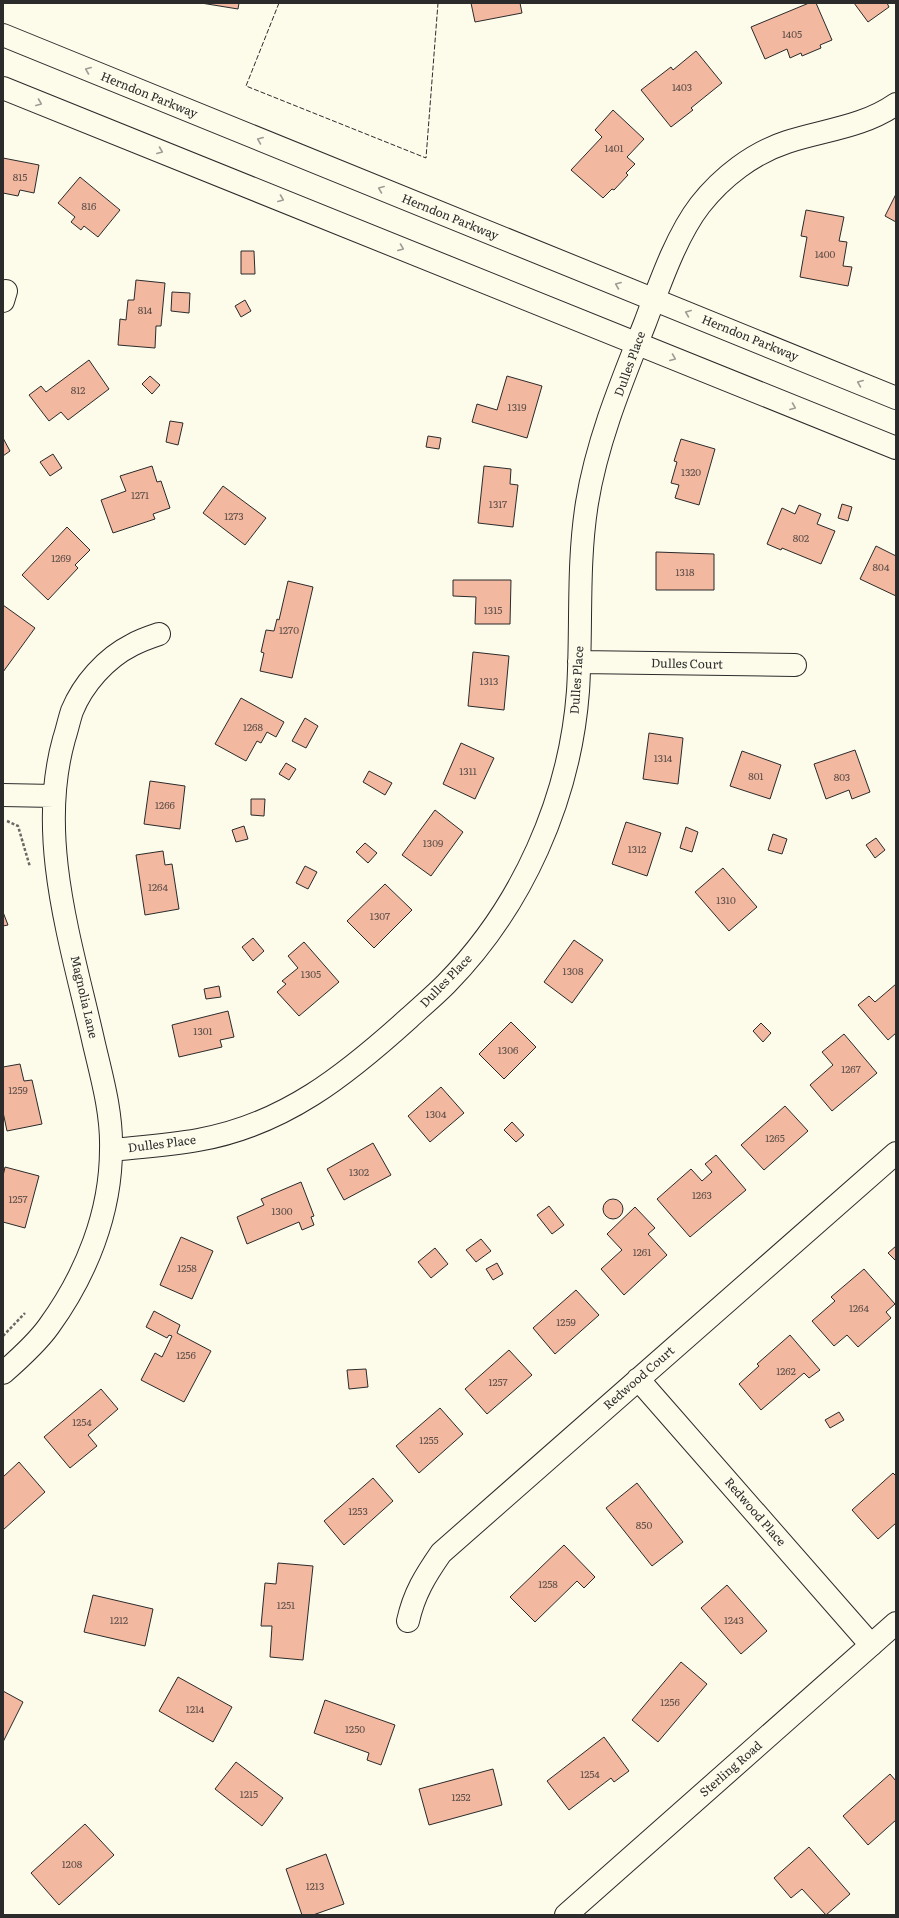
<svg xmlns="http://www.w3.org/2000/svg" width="899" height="1918" font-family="Literata,serif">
	<rect width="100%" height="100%" fill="#fdfbea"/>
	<path fill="#f2b8a0" stroke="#2b2b2b" d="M 201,3 L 239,3 L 238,9 Z
		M 471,3 L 520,3 L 522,13 L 475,22 Z
		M 809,3 L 816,3 L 832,40 L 820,45 L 821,48 L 802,56 L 801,53 L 790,58 L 787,49 L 765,59 L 751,27 Z
		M 854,3 L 887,3 L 889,7 L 868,22 Z
		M 696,51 L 722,83 L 691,108 L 693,110 L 671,127 L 641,90 L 671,67 L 673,70 Z
		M 613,110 L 644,139 L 627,157 L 635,164 L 626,173 L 628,175 L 614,190 L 612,189 L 603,198 L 571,170 L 602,137 L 595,130 Z
		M 3,158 L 39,165 L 34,193 L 20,190 L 18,196 L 3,193 Z
		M 80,177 L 120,210 L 98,237 L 84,226 L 81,230 L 71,222 L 75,217 L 58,203 Z
		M 896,194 L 896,222 L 885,216 Z
		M 806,210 L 844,217 L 839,241 L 847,242 L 843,266 L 852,267 L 848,286 L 800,277 L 807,237 L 801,236 Z
		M 241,251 L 254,251 L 255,274 L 241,274 Z
		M 136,280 L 165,283 L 161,326 L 156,326 L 155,348 L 118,345 L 120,319 L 126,320 L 128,300 L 134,300 Z
		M 172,292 L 190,293 L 189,313 L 171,311 Z
		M 245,300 L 251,311 L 241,317 L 235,306 Z
		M 89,360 L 109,389 L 68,420 L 61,412 L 49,421 L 29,395 L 41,386 L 46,392 Z
		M 150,376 L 160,385 L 152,394 L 142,384 Z
		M 507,376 L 542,386 L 527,438 L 472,422 L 477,404 L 497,410 Z
		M 170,421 L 183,423 L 178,445 L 166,442 Z
		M 428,436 L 441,438 L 439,449 L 426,447 Z
		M 3,438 L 10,451 L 3,456 Z
		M 681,439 L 715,449 L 699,505 L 675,498 L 679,485 L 671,483 L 677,462 L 674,461 Z
		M 53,454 L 62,468 L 50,476 L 40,462 Z
		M 152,466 L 157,482 L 161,481 L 170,508 L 153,514 L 155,519 L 113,533 L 101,500 L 126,491 L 120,476 Z
		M 484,466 L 511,469 L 510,484 L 518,485 L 513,527 L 478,523 Z
		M 223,486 L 266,518 L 245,545 L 203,513 Z
		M 842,504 L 852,507 L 848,521 L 838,518 Z
		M 799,505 L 821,514 L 817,524 L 835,531 L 821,564 L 782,548 L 781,550 L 767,544 L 782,508 L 795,514 Z
		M 67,527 L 90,550 L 75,565 L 78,568 L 48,600 L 22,575 Z
		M 876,546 L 896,556 L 896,596 L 860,579 Z
		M 656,552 L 714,554 L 714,590 L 656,590 Z
		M 453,580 L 511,580 L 510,624 L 475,624 L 476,597 L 453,596 Z
		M 288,581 L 313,587 L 292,678 L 260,671 L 264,653 L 261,652 L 266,630 L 274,631 L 277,619 L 279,620 Z
		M 3,605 L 35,628 L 3,672 Z
		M 473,652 L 509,656 L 504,710 L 468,706 Z
		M 241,698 L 284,722 L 276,737 L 267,732 L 261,743 L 257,741 L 246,761 L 215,744 Z
		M 305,718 L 318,726 L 306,748 L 292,741 Z
		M 649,733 L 683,738 L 678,784 L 643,779 Z
		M 461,743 L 494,758 L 475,799 L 443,784 Z
		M 855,750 L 870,792 L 852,799 L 849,790 L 826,799 L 814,764 Z
		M 742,751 L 781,765 L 770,799 L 730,786 Z
		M 286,763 L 296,769 L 289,780 L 279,774 Z
		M 369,771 L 392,783 L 385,795 L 363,782 Z
		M 150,781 L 185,786 L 180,829 L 144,824 Z
		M 251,799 L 265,799 L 264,816 L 251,815 Z
		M 435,810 L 463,832 L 431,876 L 402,855 Z
		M 626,822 L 661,833 L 647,876 L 612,864 Z
		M 244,826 L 248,839 L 236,842 L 232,830 Z
		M 686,827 L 698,832 L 692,852 L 680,848 Z
		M 773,834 L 787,839 L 782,854 L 768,850 Z
		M 876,838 L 885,850 L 875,858 L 866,845 Z
		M 365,843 L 377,853 L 368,863 L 356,852 Z
		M 163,851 L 165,865 L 172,864 L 179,909 L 145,915 L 136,855 Z
		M 305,866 L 317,872 L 308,889 L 296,883 Z
		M 723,868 L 757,907 L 729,931 L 695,892 Z
		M 385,884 L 412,910 L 374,948 L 347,921 Z
		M 3,912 L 8,925 L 3,926 Z
		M 253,938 L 264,951 L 253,961 L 242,947 Z
		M 574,940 L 603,960 L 572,1003 L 544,982 Z
		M 304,942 L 339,982 L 299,1016 L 277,992 L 286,984 L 282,981 L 298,968 L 288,956 Z
		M 896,984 L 896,1033 L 888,1040 L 858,1005 L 869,996 L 875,1002 Z
		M 219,986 L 221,997 L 206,999 L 204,989 Z
		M 228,1011 L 234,1037 L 220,1040 L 222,1047 L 179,1057 L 172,1025 Z
		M 511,1022 L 536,1047 L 504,1079 L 479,1054 Z
		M 761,1023 L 771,1033 L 763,1042 L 753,1031 Z
		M 844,1034 L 877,1073 L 832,1111 L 810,1085 L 833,1065 L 822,1052 Z
		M 20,1064 L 24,1081 L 32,1080 L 42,1124 L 7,1131 L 3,1112 L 3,1067 Z
		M 441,1087 L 464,1113 L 430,1142 L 408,1116 Z
		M 785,1106 L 808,1131 L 764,1170 L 741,1145 Z
		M 512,1122 L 524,1135 L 516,1142 L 504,1130 Z
		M 373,1143 L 391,1175 L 344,1200 L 327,1169 Z
		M 716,1155 L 746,1190 L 690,1237 L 657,1199 L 691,1169 L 702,1181 L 712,1172 L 705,1164 Z
		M 5,1167 L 39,1176 L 25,1228 L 3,1222 L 3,1176 Z
		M 301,1182 L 314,1216 L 311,1217 L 314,1225 L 302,1230 L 299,1222 L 247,1244 L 237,1217 L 264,1205 L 261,1199 Z
		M603 1209a10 10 0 1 1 20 0a10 10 0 1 1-20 0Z
		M 549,1206 L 564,1225 L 552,1234 L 537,1215 Z
		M 635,1207 L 655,1228 L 648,1234 L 667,1255 L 624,1295 L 601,1269 L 622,1250 L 607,1234 Z
		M 181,1237 L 213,1251 L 192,1299 L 160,1285 Z
		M 481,1239 L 491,1251 L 476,1262 L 466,1250 Z
		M 896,1246 L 896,1261 L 888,1253 Z
		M 435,1248 L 448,1264 L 431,1278 L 418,1262 Z
		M 497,1263 L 503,1274 L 493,1280 L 486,1269 Z
		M 864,1269 L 895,1304 L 886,1312 L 891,1318 L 858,1347 L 847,1335 L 834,1346 L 812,1321 L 835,1301 L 831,1297 Z
		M 576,1290 L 599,1315 L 555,1354 L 533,1328 Z
		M 154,1311 L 180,1325 L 177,1333 L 211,1351 L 184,1402 L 141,1380 L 155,1353 L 162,1357 L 172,1336 L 169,1335 L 167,1338 L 146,1327 Z
		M 790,1335 L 820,1370 L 809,1378 L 804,1373 L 761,1410 L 739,1384 L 759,1366 L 757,1364 Z
		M 509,1350 L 532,1375 L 487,1414 L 465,1389 Z
		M 366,1369 L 368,1387 L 349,1389 L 347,1370 Z
		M 101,1389 L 118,1409 L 88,1435 L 97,1446 L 70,1468 L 44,1437 Z
		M 440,1408 L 463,1434 L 419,1473 L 396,1446 Z
		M 839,1412 L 844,1420 L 830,1428 L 825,1420 Z
		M 19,1462 L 45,1492 L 3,1530 L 3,1477 Z
		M 893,1473 L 896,1476 L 896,1523 L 878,1539 L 852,1510 Z
		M 373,1478 L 393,1501 L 344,1545 L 324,1521 Z
		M 637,1483 L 683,1542 L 652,1566 L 606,1508 Z
		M 564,1545 L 595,1577 L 584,1588 L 577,1581 L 535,1622 L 510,1597 Z
		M 278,1563 L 313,1566 L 303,1660 L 270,1657 L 272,1626 L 261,1626 L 265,1583 L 276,1584 Z
		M 727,1585 L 767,1631 L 741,1654 L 701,1608 Z
		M 93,1595 L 153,1609 L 145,1646 L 84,1632 Z
		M 681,1662 L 707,1684 L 658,1742 L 632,1720 Z
		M 178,1677 L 232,1707 L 213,1742 L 159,1711 Z
		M 3,1691 L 23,1702 L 3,1742 Z
		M 325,1700 L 395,1725 L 381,1765 L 367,1760 L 369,1753 L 314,1733 Z
		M 604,1737 L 629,1771 L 614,1782 L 611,1778 L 569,1810 L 547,1781 Z
		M 236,1762 L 283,1798 L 262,1826 L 215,1789 Z
		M 493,1769 L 502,1805 L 429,1825 L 419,1789 Z
		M 890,1774 L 896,1781 L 896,1820 L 868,1845 L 843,1816 Z
		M 85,1824 L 114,1855 L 59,1905 L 31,1873 Z
		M 809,1847 L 850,1894 L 826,1915 L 802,1889 L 791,1898 L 774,1878 Z
		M 326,1854 L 344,1904 L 313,1915 L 302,1915 L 286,1869 Z"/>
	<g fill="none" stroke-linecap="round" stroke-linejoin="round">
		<defs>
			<path id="street" d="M 3,301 L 6,291
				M 579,662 L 795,665
				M 3,795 L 54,796
				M 111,1150 C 140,1147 170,1145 198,1140 C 284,1125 346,1075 409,1018 C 421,1007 434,996 446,984 C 522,907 570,799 578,691 C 582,629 577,565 587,503 C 597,441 622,381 645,323 C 659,286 676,236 700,205 C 722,177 753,153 787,142 C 824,130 863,127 896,104
				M 3,1373 C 19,1359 37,1343 49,1326 C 86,1275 111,1213 111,1149 C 112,1113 102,1078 94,1044 C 72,945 36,839 64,739 C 67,730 69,720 72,711 C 83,684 106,658 132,645 C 141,640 150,637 159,634
				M 638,1379 L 871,1645
				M 408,1621 C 414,1594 425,1576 441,1553 L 896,1153"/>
			<path id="secondary" d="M 3,35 L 896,398
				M 3,88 L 896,448"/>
			<path id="primary" d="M 566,1915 L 896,1623"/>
		</defs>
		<use href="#street" stroke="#2b2b2b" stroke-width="24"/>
		<use href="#secondary" stroke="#2b2b2b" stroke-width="24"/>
		<use href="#primary" stroke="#2b2b2b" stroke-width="24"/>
		<path stroke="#6a6964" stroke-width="2.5" stroke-dasharray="3 2" stroke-linecap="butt" d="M 7,821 L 18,826 L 30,867
			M 3,1336 L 25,1313"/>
		<use href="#street" stroke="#fdfbea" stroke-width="22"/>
		<use href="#secondary" stroke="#fdfbea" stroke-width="22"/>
		<use href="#primary" stroke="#fdfbea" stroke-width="22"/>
		<path stroke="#2b2b2b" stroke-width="1" stroke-dasharray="5 2" stroke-linecap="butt" d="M 279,3 L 246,86 L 426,158 L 438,3"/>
	</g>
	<defs><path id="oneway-chevron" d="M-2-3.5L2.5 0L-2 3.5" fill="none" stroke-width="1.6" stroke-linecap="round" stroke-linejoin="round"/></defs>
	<g stroke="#9e9d94">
		<use href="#oneway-chevron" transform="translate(88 70) rotate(-158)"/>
		<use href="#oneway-chevron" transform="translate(39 103) rotate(22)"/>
		<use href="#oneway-chevron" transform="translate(260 140) rotate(-158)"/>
		<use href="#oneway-chevron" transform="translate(160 151) rotate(22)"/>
		<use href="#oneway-chevron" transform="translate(381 189) rotate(-158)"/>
		<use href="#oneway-chevron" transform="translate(281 199) rotate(22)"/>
		<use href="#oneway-chevron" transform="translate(401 248) rotate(22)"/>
		<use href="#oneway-chevron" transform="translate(618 285) rotate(-158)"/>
		<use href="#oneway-chevron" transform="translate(688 313) rotate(-158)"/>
		<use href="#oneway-chevron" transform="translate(673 358) rotate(22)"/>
		<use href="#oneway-chevron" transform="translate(860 383) rotate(-158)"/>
		<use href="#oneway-chevron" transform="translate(793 407) rotate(22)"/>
	</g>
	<g text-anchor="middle" stroke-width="3" stroke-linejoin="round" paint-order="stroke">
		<g font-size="10" fill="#5d4e48">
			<text x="792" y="38">1405</text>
			<text x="682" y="91">1403</text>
			<text x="614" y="152">1401</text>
			<text x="20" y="181">815</text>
			<text x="89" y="210">816</text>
			<text x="825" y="258">1400</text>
			<text x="145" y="314">814</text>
			<text x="78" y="394">812</text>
			<text x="517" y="411">1319</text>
			<text x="691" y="476">1320</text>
			<text x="140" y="499">1271</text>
			<text x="498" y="508">1317</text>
			<text x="234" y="520">1273</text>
			<text x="801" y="542">802</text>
			<text x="61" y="562">1269</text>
			<text x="881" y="571">804</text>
			<text x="685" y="576">1318</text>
			<text x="493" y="614">1315</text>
			<text x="289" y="634">1270</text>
			<text x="489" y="685">1313</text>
			<text x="253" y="731">1268</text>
			<text x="663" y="762">1314</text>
			<text x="468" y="775">1311</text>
			<text x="756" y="780">801</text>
			<text x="842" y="781">803</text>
			<text x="165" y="809">1266</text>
			<text x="433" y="847">1309</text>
			<text x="637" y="853">1312</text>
			<text x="158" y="891">1264</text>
			<text x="726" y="904">1310</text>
			<text x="380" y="920">1307</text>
			<text x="573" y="975">1308</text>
			<text x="311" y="978">1305</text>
			<text x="203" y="1035">1301</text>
			<text x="508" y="1054">1306</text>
			<text x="851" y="1073">1267</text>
			<text x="18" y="1094">1259</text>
			<text x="436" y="1118">1304</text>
			<text x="775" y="1142">1265</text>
			<text x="359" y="1176">1302</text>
			<text x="702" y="1199">1263</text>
			<text x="18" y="1203">1257</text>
			<text x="282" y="1215">1300</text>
			<text x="642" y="1256">1261</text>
			<text x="187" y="1272">1258</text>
			<text x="859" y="1312">1264</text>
			<text x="566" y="1326">1259</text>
			<text x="186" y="1359">1256</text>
			<text x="786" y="1375">1262</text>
			<text x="498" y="1386">1257</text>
			<text x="82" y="1426">1254</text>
			<text x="429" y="1444">1255</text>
			<text x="358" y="1515">1253</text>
			<text x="644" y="1529">850</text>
			<text x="548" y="1588">1258</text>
			<text x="286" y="1609">1251</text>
			<text x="119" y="1624">1212</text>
			<text x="734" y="1624">1243</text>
			<text x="670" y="1706">1256</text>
			<text x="195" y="1713">1214</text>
			<text x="355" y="1733">1250</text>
			<text x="590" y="1778">1254</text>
			<text x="249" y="1798">1215</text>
			<text x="461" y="1801">1252</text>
			<text x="72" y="1868">1208</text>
			<text x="315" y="1890">1213</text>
		</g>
		<g font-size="12" fill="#2b2b2b" stroke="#fdfbea">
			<text transform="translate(149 95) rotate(22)" y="4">Herndon Parkway</text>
			<text transform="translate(450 217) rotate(22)" y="4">Herndon Parkway</text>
			<text transform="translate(750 338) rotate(22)" y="4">Herndon Parkway</text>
			<text transform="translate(630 364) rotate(-70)" y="4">Dulles Place</text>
			<text transform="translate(687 664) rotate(1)" y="4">Dulles Court</text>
			<text transform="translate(577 680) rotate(-86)" y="4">Dulles Place</text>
			<text transform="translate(446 981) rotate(-46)" y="4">Dulles Place</text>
			<text transform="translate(84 997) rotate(77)" y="4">Magnolia Lane</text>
			<text transform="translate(162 1144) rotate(-7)" y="4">Dulles Place</text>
			<text transform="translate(639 1378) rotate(-41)" y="4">Redwood Court</text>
			<text transform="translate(755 1512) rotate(49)" y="4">Redwood Place</text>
			<text transform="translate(731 1769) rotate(-41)" y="4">Sterling Road</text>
		</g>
	</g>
	<rect width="899" height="1918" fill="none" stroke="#2b2b2b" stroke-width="8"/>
</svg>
